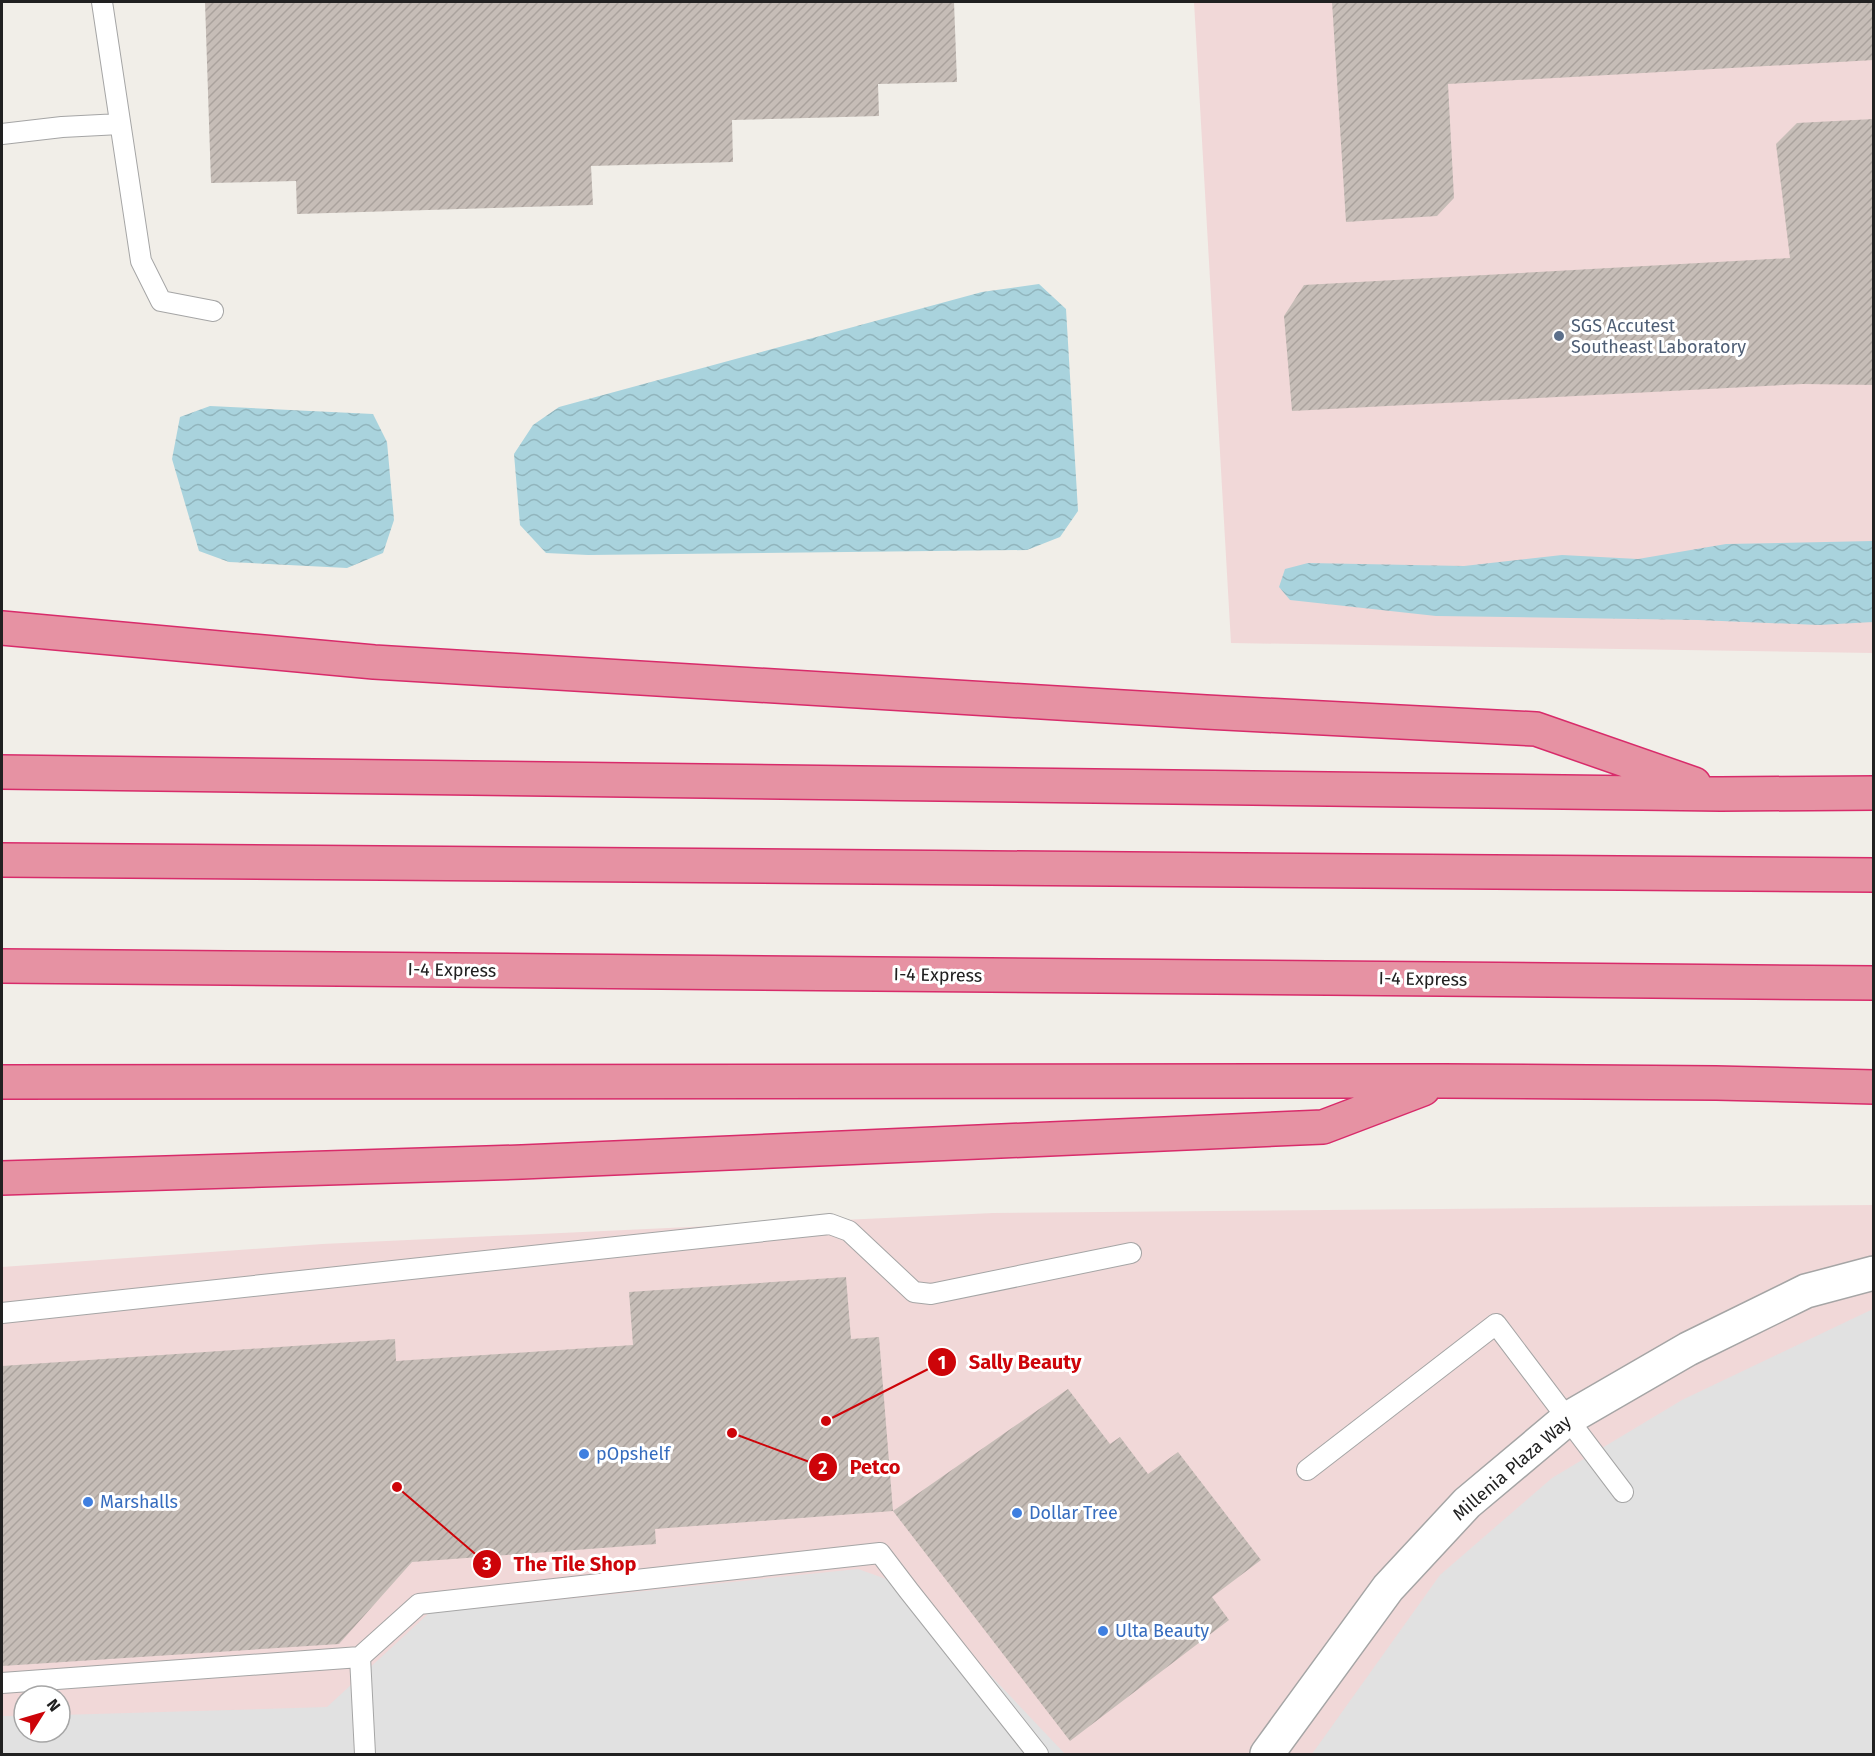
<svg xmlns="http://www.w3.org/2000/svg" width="1875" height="1756" font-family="'Fira Sans',sans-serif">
	<defs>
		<pattern id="water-waves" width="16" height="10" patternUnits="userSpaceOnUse" patternTransform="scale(1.5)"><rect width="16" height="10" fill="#a9d3dd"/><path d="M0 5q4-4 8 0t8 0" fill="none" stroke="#91b5bd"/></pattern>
		<pattern id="building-hatch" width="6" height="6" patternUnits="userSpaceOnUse" patternTransform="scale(1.5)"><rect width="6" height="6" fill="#c6bdb7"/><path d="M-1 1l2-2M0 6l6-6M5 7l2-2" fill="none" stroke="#aaa29d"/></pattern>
	</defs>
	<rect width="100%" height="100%" fill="#f1eee8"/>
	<path fill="#f1d8d8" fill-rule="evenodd" d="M 1194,2 L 1873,2 L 1873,653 L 1231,643 Z
		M 1873,1205 L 1873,1754 L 2,1754 L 2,1267 L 322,1244 L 993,1213 ZM 24,1696 L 60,1696 L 60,1732 L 24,1732 Z"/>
	<path fill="#e1e1e1" d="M 1873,1309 L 1873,1754 L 1312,1754 L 1440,1575 L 1552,1478 L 1682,1400 Z
		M 858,1569 L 906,1586 L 1065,1754 L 2,1754 L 2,1716 L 24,1716 L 24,1732 L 60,1732 L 60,1715 L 327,1707 L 429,1613 Z"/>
	<path fill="url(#water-waves)" d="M 1039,284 L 1066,309 L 1078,511 L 1060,537 L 1027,550 L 588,555 L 546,553 L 520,525 L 514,454 L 533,425 L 559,407 L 982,292 Z
		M 210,406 L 373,414 L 387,442 L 394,520 L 383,553 L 347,568 L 229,562 L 199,551 L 172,459 L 180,417 Z
		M 1873,541 L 1873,622 L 1819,625 L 1698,620 L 1436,616 L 1290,600 L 1279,587 L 1285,569 L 1308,563 L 1464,566 L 1562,555 L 1638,559 L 1726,544 Z"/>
	<path fill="url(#building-hatch)" d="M 205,2 L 954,2 L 957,82 L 878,84 L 879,116 L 732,120 L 733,162 L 591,166 L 593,205 L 297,214 L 296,181 L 211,183 Z
		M 1332,2 L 1874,2 L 1874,60 L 1448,84 L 1454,198 L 1437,216 L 1346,222 Z
		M 1874,119 L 1874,385 L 1803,384 L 1292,411 L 1284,316 L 1304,285 L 1790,258 L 1776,144 L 1797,123 Z
		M 846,1277 L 851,1339 L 879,1337 L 893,1511 L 655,1529 L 656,1544 L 412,1562 L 339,1644 L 2,1666 L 2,1366 L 395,1339 L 396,1361 L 633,1345 L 629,1292 Z
		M 1068,1389 L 1110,1444 L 1120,1437 L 1148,1474 L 1178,1452 L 1261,1560 L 1212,1597 L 1229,1620 L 1070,1741 L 893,1511 Z"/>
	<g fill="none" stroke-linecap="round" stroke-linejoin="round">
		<defs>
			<path id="service" d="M 102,2 L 141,261 L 161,301 L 213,311
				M 2,134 L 62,127 L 120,124
				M 2,1313 L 830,1224 L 849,1231 L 914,1292 L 931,1294 L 1131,1253
				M 1307,1470 L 1496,1324 L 1623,1492
				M 360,1657 L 365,1754
				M 2,1683 L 360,1657 L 419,1604 L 880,1553 L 909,1591 L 1038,1754"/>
			<path id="minor" d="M 1267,1754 L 1388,1588 L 1467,1503 L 1567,1419 L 1688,1349 L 1806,1291 L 1874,1273"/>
			<path id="motorway" d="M 2,628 L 374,662 L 1206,712 L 1536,729 L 1694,784
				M 2,772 L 1721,794 L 1874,793
				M 2,860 L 1874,875
				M 2,966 L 1874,983
				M 2,1082 L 1443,1081 L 1716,1083 L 1874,1087
				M 2,1178 L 522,1162 L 1323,1127 L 1423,1089"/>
		</defs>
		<use href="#service" stroke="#a5a5a5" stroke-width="22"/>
		<use href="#minor" stroke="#a5a5a5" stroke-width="36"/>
		<use href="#motorway" stroke="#d82b6a" stroke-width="36"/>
		<use href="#service" stroke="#fff" stroke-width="20"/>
		<use href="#minor" stroke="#fff" stroke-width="33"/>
		<use href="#motorway" stroke="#e692a3" stroke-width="33"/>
	</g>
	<circle fill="#5c6f8a" stroke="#fff" stroke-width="2" cx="1559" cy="336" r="6"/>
	<g fill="#3f7fe0" stroke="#fff" stroke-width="2">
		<circle cx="584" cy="1454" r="6"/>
		<circle cx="88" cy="1502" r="6"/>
		<circle cx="1017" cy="1513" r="6"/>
		<circle cx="1103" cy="1631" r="6"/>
	</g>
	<g text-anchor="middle" stroke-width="6" stroke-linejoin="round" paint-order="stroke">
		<g font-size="18" fill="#4e5e75" stroke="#fff" text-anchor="start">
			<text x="1571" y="332">SGS Accutest<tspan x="1571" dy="21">Southeast Laboratory</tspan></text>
		</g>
		<g font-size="18" fill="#212121" stroke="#fff">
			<text transform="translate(452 970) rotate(1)" y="6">I-4 Express</text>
			<text transform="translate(938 975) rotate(1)" y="6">I-4 Express</text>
			<text transform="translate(1423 979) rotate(1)" y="6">I-4 Express</text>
			<text transform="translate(1512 1468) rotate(-41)" y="6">Millenia Plaza Way</text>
		</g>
		<g font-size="18" fill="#366cbe" stroke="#fff" text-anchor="start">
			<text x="596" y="1460">pOpshelf</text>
			<text x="100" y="1508">Marshalls</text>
			<text x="1029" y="1519">Dollar Tree</text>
			<text x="1115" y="1637">Ulta Beauty</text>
		</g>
	</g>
	<path fill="none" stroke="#cd0409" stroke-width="2" d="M826 1421L942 1362M732 1433L823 1467M397 1487L487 1564"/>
	<g fill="#cd0409" stroke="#fff" stroke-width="2">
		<circle cx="826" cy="1421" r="6"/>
		<circle cx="732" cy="1433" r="6"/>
		<circle cx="397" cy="1487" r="6"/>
		<circle cx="942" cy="1362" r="15"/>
		<circle cx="823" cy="1467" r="15"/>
		<circle cx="487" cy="1564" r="15"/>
	</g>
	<g font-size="18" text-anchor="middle" font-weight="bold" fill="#fff">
		<text x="942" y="1369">1</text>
		<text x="823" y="1474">2</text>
		<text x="487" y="1570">3</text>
	</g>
	<g font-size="20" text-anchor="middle" font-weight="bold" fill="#cd0409" stroke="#fff" stroke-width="6" stroke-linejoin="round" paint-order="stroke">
		<text x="1025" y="1369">Sally Beauty</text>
		<text x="875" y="1474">Petco</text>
		<text x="575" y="1571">The Tile Shop</text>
	</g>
	<rect width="1875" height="1756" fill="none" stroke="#212121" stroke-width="6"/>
	<g transform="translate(42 1714) rotate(53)"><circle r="28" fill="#ffffff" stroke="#a6a6a6" stroke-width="1.5"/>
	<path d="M0-4.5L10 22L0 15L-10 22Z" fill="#cd0409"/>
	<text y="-9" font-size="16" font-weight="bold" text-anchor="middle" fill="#212121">N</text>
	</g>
</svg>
